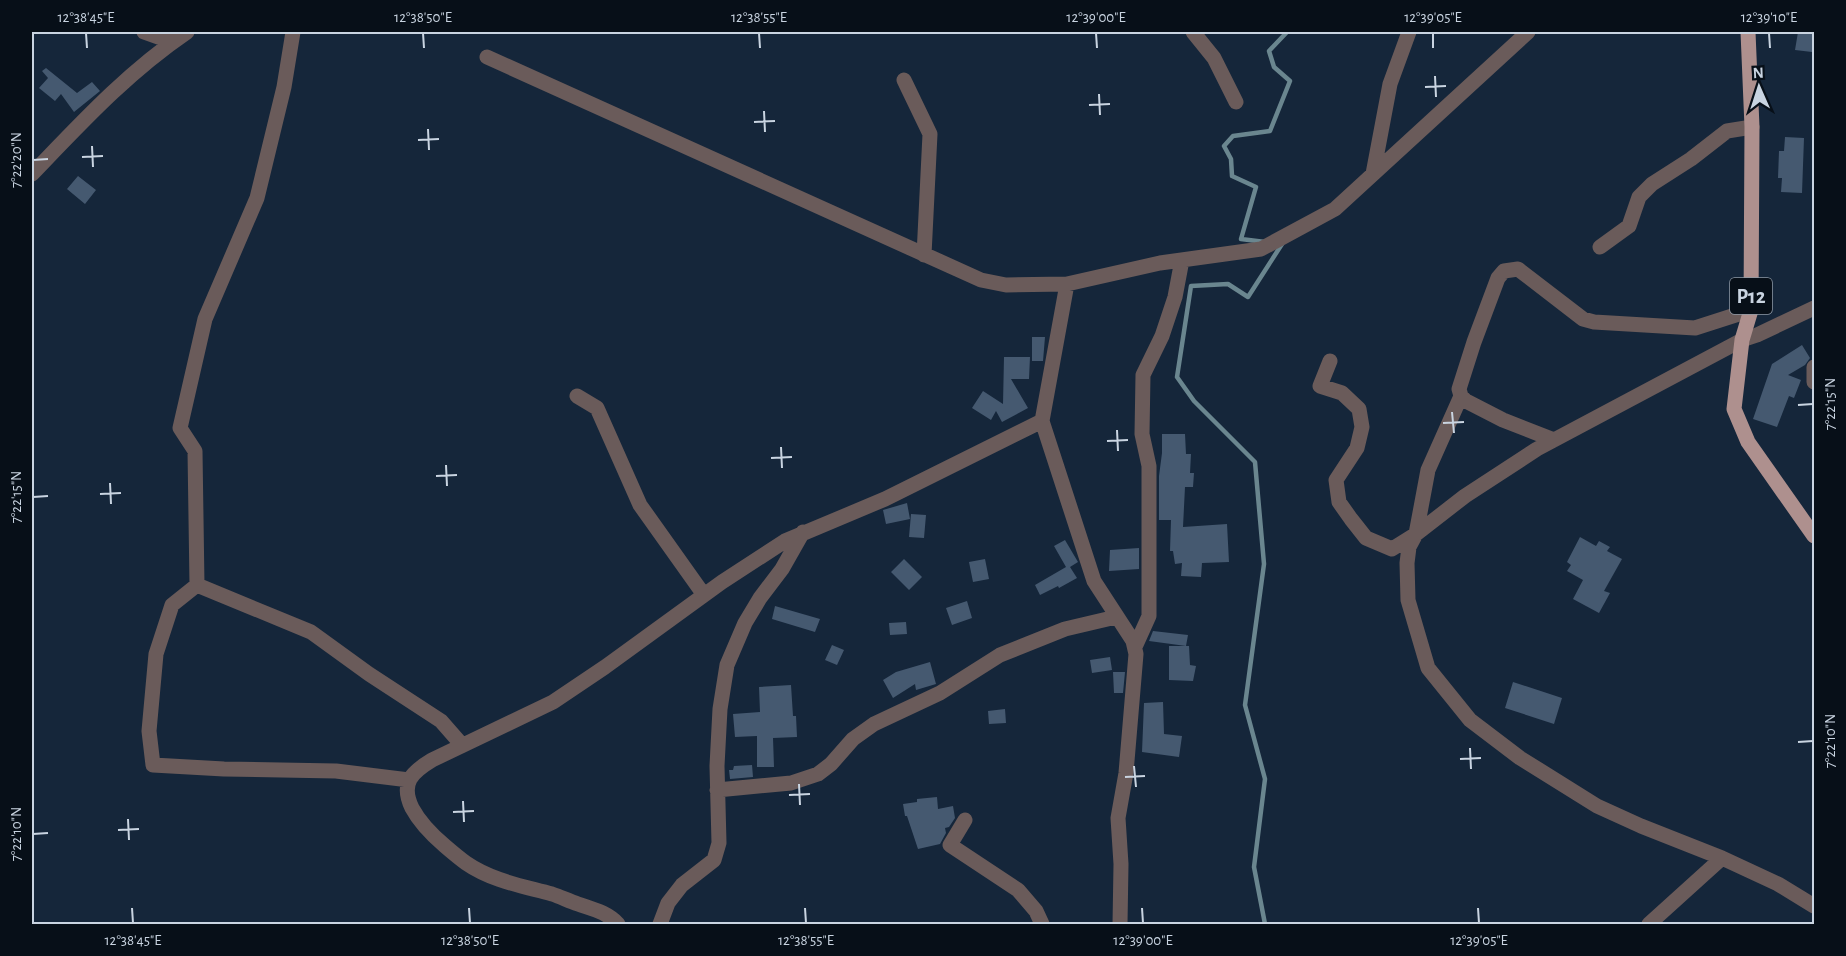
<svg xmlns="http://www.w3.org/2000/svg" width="1846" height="956" font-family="'Alegreya Sans',sans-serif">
	<rect width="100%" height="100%" fill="#15263a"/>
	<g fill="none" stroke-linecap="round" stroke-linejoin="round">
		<path stroke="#6a868f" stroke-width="4.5" d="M 1265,242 L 1241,239 L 1256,187 L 1232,176 L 1231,159 L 1224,146 L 1233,136 L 1270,131 L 1290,81 L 1274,67 L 1269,51 L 1287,32
			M 1265,924 L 1254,867 L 1265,779 L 1245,705 L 1264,564 L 1255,462 L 1194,401 L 1177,377 L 1191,286 L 1228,284 L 1248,297 L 1282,244"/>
	</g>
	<path fill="#455970" d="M 1798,32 L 1815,33 L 1812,52 L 1795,50 Z
		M 46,68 L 77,93 L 92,82 L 100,91 L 74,112 L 61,94 L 55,101 L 39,88 L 48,78 L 42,71 Z
		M 1785,137 L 1804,138 L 1802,193 L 1781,192 L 1782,178 L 1778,178 L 1779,151 L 1784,151 Z
		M 78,176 L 96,190 L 85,204 L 67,189 Z
		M 1032,337 L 1045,337 L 1043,361 L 1032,361 Z
		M 1802,345 L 1810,358 L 1805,365 L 1788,375 L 1801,380 L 1794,398 L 1789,396 L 1777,427 L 1753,419 L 1772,364 Z
		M 1004,357 L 1030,357 L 1029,379 L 1011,379 L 1028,408 L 1002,422 L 996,411 L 991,420 L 972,408 L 983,391 L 1003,404 Z
		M 1162,434 L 1185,434 L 1186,454 L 1191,454 L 1190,473 L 1194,473 L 1193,487 L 1185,487 L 1183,527 L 1227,524 L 1229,562 L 1202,563 L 1201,577 L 1181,576 L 1182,563 L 1175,564 L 1173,551 L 1170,551 L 1171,520 L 1159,520 L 1159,476 L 1162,453 Z
		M 907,503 L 910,519 L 886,524 L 883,510 Z
		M 911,514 L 926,515 L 924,538 L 909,537 Z
		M 1580,537 L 1596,546 L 1599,541 L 1610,547 L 1607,551 L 1622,559 L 1604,591 L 1610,593 L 1599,613 L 1573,599 L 1583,580 L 1567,571 L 1571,565 L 1567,562 Z
		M 1065,540 L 1078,562 L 1070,567 L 1077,578 L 1059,588 L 1058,586 L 1040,595 L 1035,585 L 1066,567 L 1054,546 Z
		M 1139,548 L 1139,569 L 1109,571 L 1110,550 Z
		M 904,559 L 922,577 L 909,590 L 891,572 Z
		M 985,559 L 989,579 L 973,582 L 969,562 Z
		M 967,601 L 972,618 L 952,625 L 946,608 Z
		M 775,606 L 820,619 L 815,632 L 772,619 Z
		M 906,622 L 907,634 L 890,635 L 889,623 Z
		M 1153,631 L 1188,635 L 1186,646 L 1149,641 Z
		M 832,645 L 844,650 L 837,665 L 825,660 Z
		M 1169,646 L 1189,646 L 1190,665 L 1196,666 L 1193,681 L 1169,680 Z
		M 1110,657 L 1112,670 L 1092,673 L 1090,660 Z
		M 930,662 L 936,684 L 916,690 L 915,684 L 893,698 L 883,680 L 896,672 Z
		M 1113,672 L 1125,672 L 1123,693 L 1114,693 Z
		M 1513,682 L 1562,698 L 1554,724 L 1505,708 Z
		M 791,685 L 793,716 L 796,716 L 797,737 L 773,738 L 774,767 L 757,767 L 757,736 L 735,737 L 733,714 L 760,712 L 759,687 Z
		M 1163,702 L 1164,734 L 1182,736 L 1179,757 L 1142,752 L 1144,703 Z
		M 1005,709 L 1006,723 L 989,724 L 988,711 Z
		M 752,765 L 753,777 L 730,779 L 729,770 L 733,770 L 734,766 Z
		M 937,797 L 938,809 L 953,806 L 955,818 L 949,827 L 945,828 L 946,833 L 940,844 L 918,849 L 907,816 L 905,816 L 903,804 L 917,802 L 917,799 Z"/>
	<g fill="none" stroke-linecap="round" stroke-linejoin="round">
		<path stroke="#6a5b5a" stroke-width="15" d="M 144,32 L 172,42
			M 1193,32 L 1214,58 L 1236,102
			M 487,57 L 981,280 L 1006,285 L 1067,284 L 1160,263 L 1261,249 L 1335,209 L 1528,32
			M 904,80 L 930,134 L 924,255
			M 32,174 C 82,122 127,73 187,32
			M 1373,174 L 1390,84 L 1409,32
			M 1600,247 L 1629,226 L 1639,197 L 1652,184 L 1691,159 L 1727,131 L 1752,127
			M 1067,284 L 1042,421 L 1094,581 L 1133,641 L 1136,654 L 1126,773 L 1118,818 L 1121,864 L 1120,924
			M 1814,308 L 1757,335 L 1742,340 L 1537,449 L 1465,496 L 1416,534 L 1409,547 L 1407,563 L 1408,600 L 1428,668 L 1470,720 L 1520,758 L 1597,806 L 1641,826 L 1722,858 L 1778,884 L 1814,906
			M 1330,361 L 1320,386 L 1342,393 L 1359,409 L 1362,427 L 1357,448 L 1336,480 L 1339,502 L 1351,519 L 1366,538 L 1392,549 L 1416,534 L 1428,470 L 1461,396
			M 1814,367 L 1814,382
			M 577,396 L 597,408 L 640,505 L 704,595
			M 1554,440 L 1503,420 L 1466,401 L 1461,396 L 1459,389 L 1474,342 L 1498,278 L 1504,271 L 1518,269 L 1583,319 L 1594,322 L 1695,328 L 1751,310
			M 197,585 L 195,451 L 180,428 L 205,319 L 257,198 L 284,87 L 293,32
			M 1135,647 L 1149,616 L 1149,466 L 1142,434 L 1143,375 L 1162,336 L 1175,297 L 1182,260
			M 409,780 L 336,771 L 224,769 L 153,765 L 149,731 L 156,654 L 172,605 L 197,585 L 311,632 L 369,674 L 441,721 L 462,745
			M 717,790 L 791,783 L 818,774 L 831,764 L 853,739 L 874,724 L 940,693 L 1000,655 L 1065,629 L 1116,617
			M 965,820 L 950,845 L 1018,890 L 1036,911 L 1042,924
			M 618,924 C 607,912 592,909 578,904 C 569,901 561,897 552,894 C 523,886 492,881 466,863 C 459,858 452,852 445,846 C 432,835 420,823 412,808 C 400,783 412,772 432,760 L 553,702 L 605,667 L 722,582 L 785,541 L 885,499 L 1042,421
			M 660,924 L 668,903 L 682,885 L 714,860 L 719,843 L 717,766 L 720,709 L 727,665 L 745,623 L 760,598 L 782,569 L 803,532
			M 1649,924 L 1722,858"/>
		<path stroke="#ae908e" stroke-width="15" d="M 1748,32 L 1752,127 L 1751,310 L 1742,340 L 1734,409 L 1748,442 L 1814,536"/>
	</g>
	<path fill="none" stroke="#c9d4e1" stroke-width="2" d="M 86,33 L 87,48M 423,33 L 424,48M 759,33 L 760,48M 1096,33 L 1097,48M 1433,33 L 1433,48M 1769,33 L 1770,48M 1435,76 L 1436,97M 1425,87 L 1446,86M 1099,94 L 1100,115M 1089,105 L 1110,104M 764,111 L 765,132M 754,122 L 775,121M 428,129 L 429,150M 418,140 L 439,139M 92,146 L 93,167M 82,157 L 103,156M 33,160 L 48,159M 1798,405 L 1813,404M 1452,412 L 1454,433M 1443,423 L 1464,422M 1117,430 L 1118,451M 1107,441 L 1128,440M 781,447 L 782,468M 771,458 L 792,457M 446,465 L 447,486M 436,476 L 457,475M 110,483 L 111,504M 100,494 L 121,493M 33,497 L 48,496M 1798,742 L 1813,741M 1470,748 L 1471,769M 1460,759 L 1481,758M 1134,766 L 1136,787M 1125,777 L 1145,776M 799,784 L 800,805M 789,795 L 810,794M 463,801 L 464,822M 453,812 L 474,811M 128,819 L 129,840M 118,830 L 139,829M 33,834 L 48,833M 132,908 L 133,923M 469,908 L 470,923M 805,908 L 806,923M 1142,908 L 1143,923M 1478,908 L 1479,923"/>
	<g text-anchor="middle" stroke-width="4.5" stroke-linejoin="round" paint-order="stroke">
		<rect fill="#070f18" stroke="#8f99a5" stroke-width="1.5" x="1730" y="278" width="42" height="36" rx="4.5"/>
		<g font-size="21" font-weight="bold" fill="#c9d4e1">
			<text x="1751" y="303">P12</text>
		</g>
	</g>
	<rect width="1846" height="956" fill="none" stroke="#070f18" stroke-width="66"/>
	<g transform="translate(1759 87) rotate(357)" stroke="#070f18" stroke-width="4.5" paint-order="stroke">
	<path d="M0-4.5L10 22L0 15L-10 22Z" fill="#c9d4e1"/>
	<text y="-9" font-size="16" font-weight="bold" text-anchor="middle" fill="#c9d4e1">N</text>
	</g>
	<rect x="33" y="33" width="1780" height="890" fill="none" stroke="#c9d4e1" stroke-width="2"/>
	<g font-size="15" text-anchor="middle" fill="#c9d4e1">
		<text x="86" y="22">12°38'45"E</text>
		<text x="423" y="22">12°38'50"E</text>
		<text x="759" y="22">12°38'55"E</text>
		<text x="1096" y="22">12°39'00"E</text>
		<text x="1433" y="22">12°39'05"E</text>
		<text x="1769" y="22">12°39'10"E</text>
		<text transform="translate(16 160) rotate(-90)" y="5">7°22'20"N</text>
		<text transform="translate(1830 404) rotate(-90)" y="5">7°22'15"N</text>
		<text transform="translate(16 497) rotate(-90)" y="5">7°22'15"N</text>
		<text transform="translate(1830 741) rotate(-90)" y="5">7°22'10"N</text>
		<text transform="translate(16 834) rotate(-90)" y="5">7°22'10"N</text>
		<text x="133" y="945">12°38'45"E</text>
		<text x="470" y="945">12°38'50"E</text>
		<text x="806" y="945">12°38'55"E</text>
		<text x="1143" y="945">12°39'00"E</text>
		<text x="1479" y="945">12°39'05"E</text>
	</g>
</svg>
